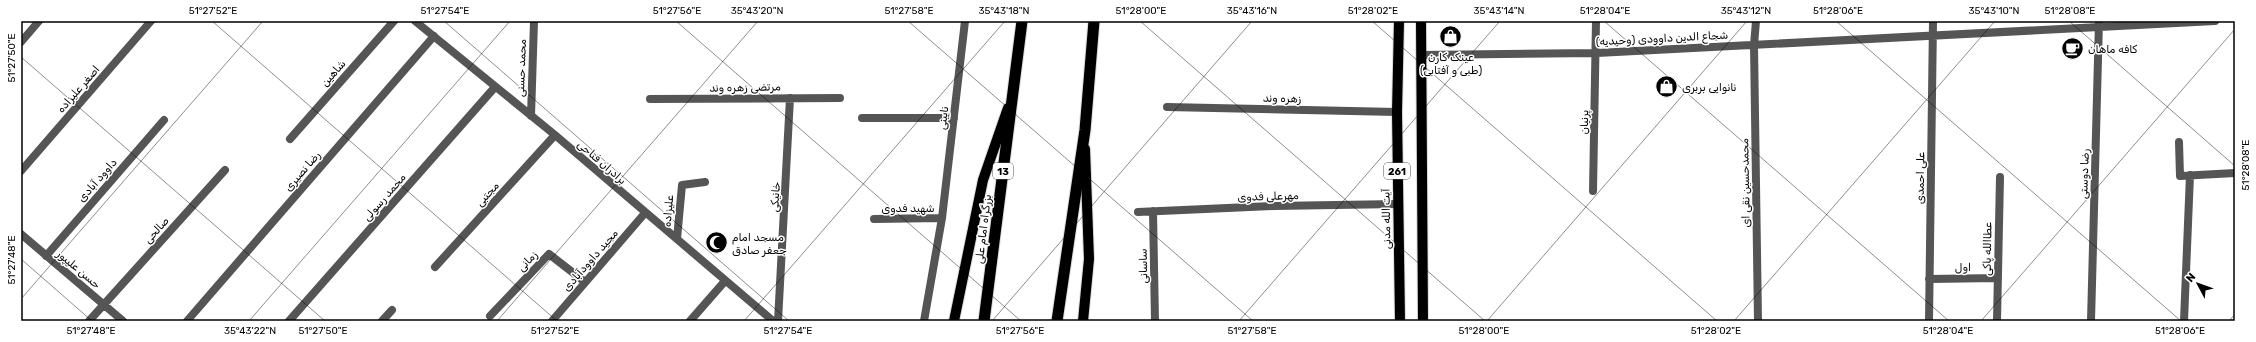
<svg xmlns="http://www.w3.org/2000/svg" width="2256" height="342" font-family="Rubik,Vazirmatn,sans-serif">
	<rect width="100%" height="100%" fill="#fff"/>
	<g fill="none" stroke-linecap="round" stroke-linejoin="round">
		<defs>
			<path id="primary" d="M 1399,21 L 1397,112 L 1400,321
				M 1421,21 L 1423,321
				M 954,321 L 983,180 L 1008,108
				M 1083,321 L 1089,259 L 1085,149"/>
			<path id="trunk" d="M 984,321 L 1022,21
				M 1057,321 L 1085,130 L 1094,21"/>
		</defs>
		<use href="#primary" stroke="#dbdbdb" stroke-width="12"/>
		<use href="#trunk" stroke="#dbdbdb" stroke-width="13"/>
		<path stroke="#555" stroke-width="8" d="M 415,21 L 555,135 L 773,321
			M 1756,21 L 1754,45 L 1758,321
			M 21,42 L 39,21
			M 1421,55 L 1597,53 L 2215,21
			M 650,99 L 840,98
			M 1167,107 L 1397,112
			M 531,116 L 534,21
			M 862,118 L 954,118
			M 290,139 L 394,21
			M 2179,142 L 2180,176 L 2235,173
			M 21,171 L 151,21
			M 1593,191 L 1596,21
			M 1153,211 L 1155,321
			M 1138,212 L 1274,206 L 1398,204
			M 874,219 L 942,218
			M 21,234 L 123,321
			M 677,239 L 682,185 L 705,182
			M 46,256 L 164,120
			M 435,267 L 555,135
			M 1929,279 L 1998,278
			M 490,316 L 549,254 L 585,282
			M 89,321 L 225,170
			M 187,321 L 434,36
			M 289,321 L 495,87
			M 382,321 L 392,310
			M 552,321 L 645,213
			M 690,321 L 725,281
			M 778,321 L 790,98
			M 924,321 L 942,218 L 965,21
			M 1929,321 L 1933,21
			M 1997,321 L 2000,177
			M 2091,321 L 2099,21
			M 2184,321 L 2190,175"/>
		<use href="#primary" stroke="#000" stroke-width="10"/>
		<use href="#trunk" stroke="#000" stroke-width="11"/>
	</g>
	<path fill="none" stroke="#000" stroke-width="1" stroke-opacity="0.45" d="M 212,21 L 557,321M 444,21 L 789,321M 676,21 L 1021,321M 908,21 L 1253,321M 1140,21 L 1485,321M 1372,21 L 1717,321M 1604,21 L 1949,321M 1836,21 L 2181,321M 2069,21 L 2235,166M 21,57 L 325,321M 21,259 L 92,321M 21,299 L 263,21M 249,321 L 510,21M 497,321 L 758,21M 744,321 L 1005,21M 992,321 L 1252,21M 1239,321 L 1500,21M 1487,321 L 1747,21M 1734,321 L 1995,21M 1981,321 L 2235,29M 2229,321 L 2235,314"/>
	<defs>
		<symbol id="shop-disc" viewBox="-11 -11 22 22"><circle r="9.5" fill="#000" stroke="#fff"/><path d="M-5-2.5h2.3a2.7 3.5 0 0 1 5.4 0H5L5.5 6h-11ZM-1.5-2.5h3a1.5 2.3 0 0 0-3 0Z" fill="#fff"/></symbol>
		<symbol id="cafe-disc" viewBox="-11 -11 22 22"><circle r="9.5" fill="#000" stroke="#fff"/><path d="M-5.5-4.5H6V0H3Q3 3.5 0 3.5H-2.5Q-5.5 3.5-5.5 0ZM3-3.2v2h1.7v-2ZM-6 4.5H4V6H-6Z" fill="#fff"/></symbol>
		<symbol id="mosque-disc" viewBox="-11 -11 22 22"><circle r="9.5" fill="#000" stroke="#fff"/><path d="M3.5-4.9A6 6 0 1 0 3.5 4.9A5 5 0 1 1 3.5-4.9Z" fill="#fff"/></symbol>
	</defs>
	<g fill-rule="evenodd">
		<use href="#shop-disc" x="1438" y="24" width="25" height="25"/>
		<use href="#cafe-disc" x="2060" y="36" width="25" height="25"/>
		<use href="#shop-disc" x="1654" y="74" width="25" height="25"/>
		<use href="#mosque-disc" x="704" y="230" width="25" height="25"/>
	</g>
	<g text-anchor="middle" stroke-width="3" stroke-linejoin="round" paint-order="stroke">
		<g fill="#fff" stroke="#4c4c4c" stroke-width="1">
			<rect x="993" y="163" width="20" height="16" rx="3"/>
			<rect x="1384" y="163" width="26" height="16" rx="3"/>
		</g>
		<g font-size="10" font-weight="bold" fill="#000">
			<text x="1003" y="175">13</text>
			<text x="1397" y="175">261</text>
		</g>
		<g font-size="11" fill="#000" stroke="#fff">
			<text transform="translate(1662 38) rotate(-3)" y="4">شجاع الدین داوودی (وحیدیه)</text>
			<text transform="translate(521 68) rotate(-88)" y="4">محمد حسنی</text>
			<text transform="translate(333 73) rotate(-49)" y="4">شاهین</text>
			<text transform="translate(745 87) rotate(-1)" y="4">مرتضی زهره وند</text>
			<text transform="translate(78 89) rotate(-49)" y="4">اصغر علیزاده</text>
			<text transform="translate(1282 98) rotate(1)" y="4">زهره وند</text>
			<text transform="translate(943 118) rotate(-83)" y="4">نایینی</text>
			<text transform="translate(1584 122) rotate(-89)" y="4">پرنیان</text>
			<text transform="translate(602 162) rotate(41)" y="4">برادران فتاحی</text>
			<text transform="translate(302 171) rotate(-49)" y="4">رضا نصیری</text>
			<text transform="translate(2084 174) rotate(-88)" y="4">رضا دوستی</text>
			<text transform="translate(1920 178) rotate(-89)" y="4">علی احمدی</text>
			<text transform="translate(97 180) rotate(-49)" y="4">داوود آبادی</text>
			<text transform="translate(1745 183) rotate(-91)" y="4">محمدحسین نقی ای</text>
			<text transform="translate(487 194) rotate(-48)" y="4">مجتبی</text>
			<text transform="translate(1268 196) rotate(-2)" y="4">مهرعلی فدوی</text>
			<text transform="translate(384 197) rotate(-49)" y="4">محمد رسولی</text>
			<text transform="translate(775 197) rotate(-86)" y="4">خانیکی</text>
			<text x="908" y="212">شهید فدوی</text>
			<text transform="translate(668 211) rotate(-85)" y="4">علیزاده</text>
			<text transform="translate(1386 219) rotate(-91)" y="4">آیت الله مدنی</text>
			<text transform="translate(983 229) rotate(-83)" y="4">بزرگراه امام علی</text>
			<text transform="translate(156 230) rotate(-48)" y="4">صالحی</text>
			<text transform="translate(1987 249) rotate(-89)" y="4">عطاالله پاکی</text>
			<text transform="translate(590 260) rotate(-49)" y="4">مجید داوودآبادی</text>
			<text transform="translate(527 261) rotate(-47)" y="4">زمانی</text>
			<text transform="translate(1143 266) rotate(-91)" y="4">ساسانی</text>
			<text transform="translate(1963 267) rotate(-1)" y="4">اول</text>
			<text transform="translate(79 269) rotate(40)" y="4">حسن علیپور</text>
		</g>
		<g font-size="11" fill="#000" stroke="#fff" text-anchor="start">
			<text x="2088" y="53">کافه ماهان</text>
			<text x="1451" y="61" text-anchor="middle">عینک کارن<tspan x="1451" dy="13">(طبی و آفتابی)</tspan></text>
			<text x="1682" y="91">نانوایی بربری</text>
			<text x="732" y="241">مسجد امام<tspan x="732" dy="13">جعفر صادق</tspan></text>
		</g>
	</g>
	<rect width="2256" height="342" fill="none" stroke="#ffffff" stroke-width="44"/>
	<g transform="translate(2198 284) rotate(311)" stroke="#ffffff" stroke-width="3" paint-order="stroke">
	<path d="M0-3L7 15L0 10L-7 15Z" fill="#000000"/>
	<text y="-6" font-size="11" font-weight="bold" text-anchor="middle" fill="#000000">N</text>
	</g>
	<rect x="22" y="22" width="2212" height="298" fill="none" stroke="#000" stroke-width="1.5"/>
	<g font-size="10" text-anchor="middle" fill="#000">
		<text x="213" y="14">51°27'52"E</text>
		<text x="445" y="14">51°27'54"E</text>
		<text x="677" y="14">51°27'56"E</text>
		<text x="757" y="14">35°43'20"N</text>
		<text x="909" y="14">51°27'58"E</text>
		<text x="1004" y="14">35°43'18"N</text>
		<text x="1141" y="14">51°28'00"E</text>
		<text x="1252" y="14">35°43'16"N</text>
		<text x="1373" y="14">51°28'02"E</text>
		<text x="1499" y="14">35°43'14"N</text>
		<text x="1605" y="14">51°28'04"E</text>
		<text x="1746" y="14">35°43'12"N</text>
		<text x="1838" y="14">51°28'06"E</text>
		<text x="1994" y="14">35°43'10"N</text>
		<text x="2070" y="14">51°28'08"E</text>
		<text transform="translate(11 58) rotate(-90)" y="4">51°27'50"E</text>
		<text transform="translate(2245 165) rotate(-90)" y="4">51°28'08"E</text>
		<text transform="translate(11 260) rotate(-90)" y="4">51°27'48"E</text>
		<text x="91" y="334">51°27'48"E</text>
		<text x="250" y="334">35°43'22"N</text>
		<text x="323" y="334">51°27'50"E</text>
		<text x="555" y="334">51°27'52"E</text>
		<text x="788" y="334">51°27'54"E</text>
		<text x="1020" y="334">51°27'56"E</text>
		<text x="1252" y="334">51°27'58"E</text>
		<text x="1484" y="334">51°28'00"E</text>
		<text x="1716" y="334">51°28'02"E</text>
		<text x="1948" y="334">51°28'04"E</text>
		<text x="2180" y="334">51°28'06"E</text>
	</g>
</svg>
